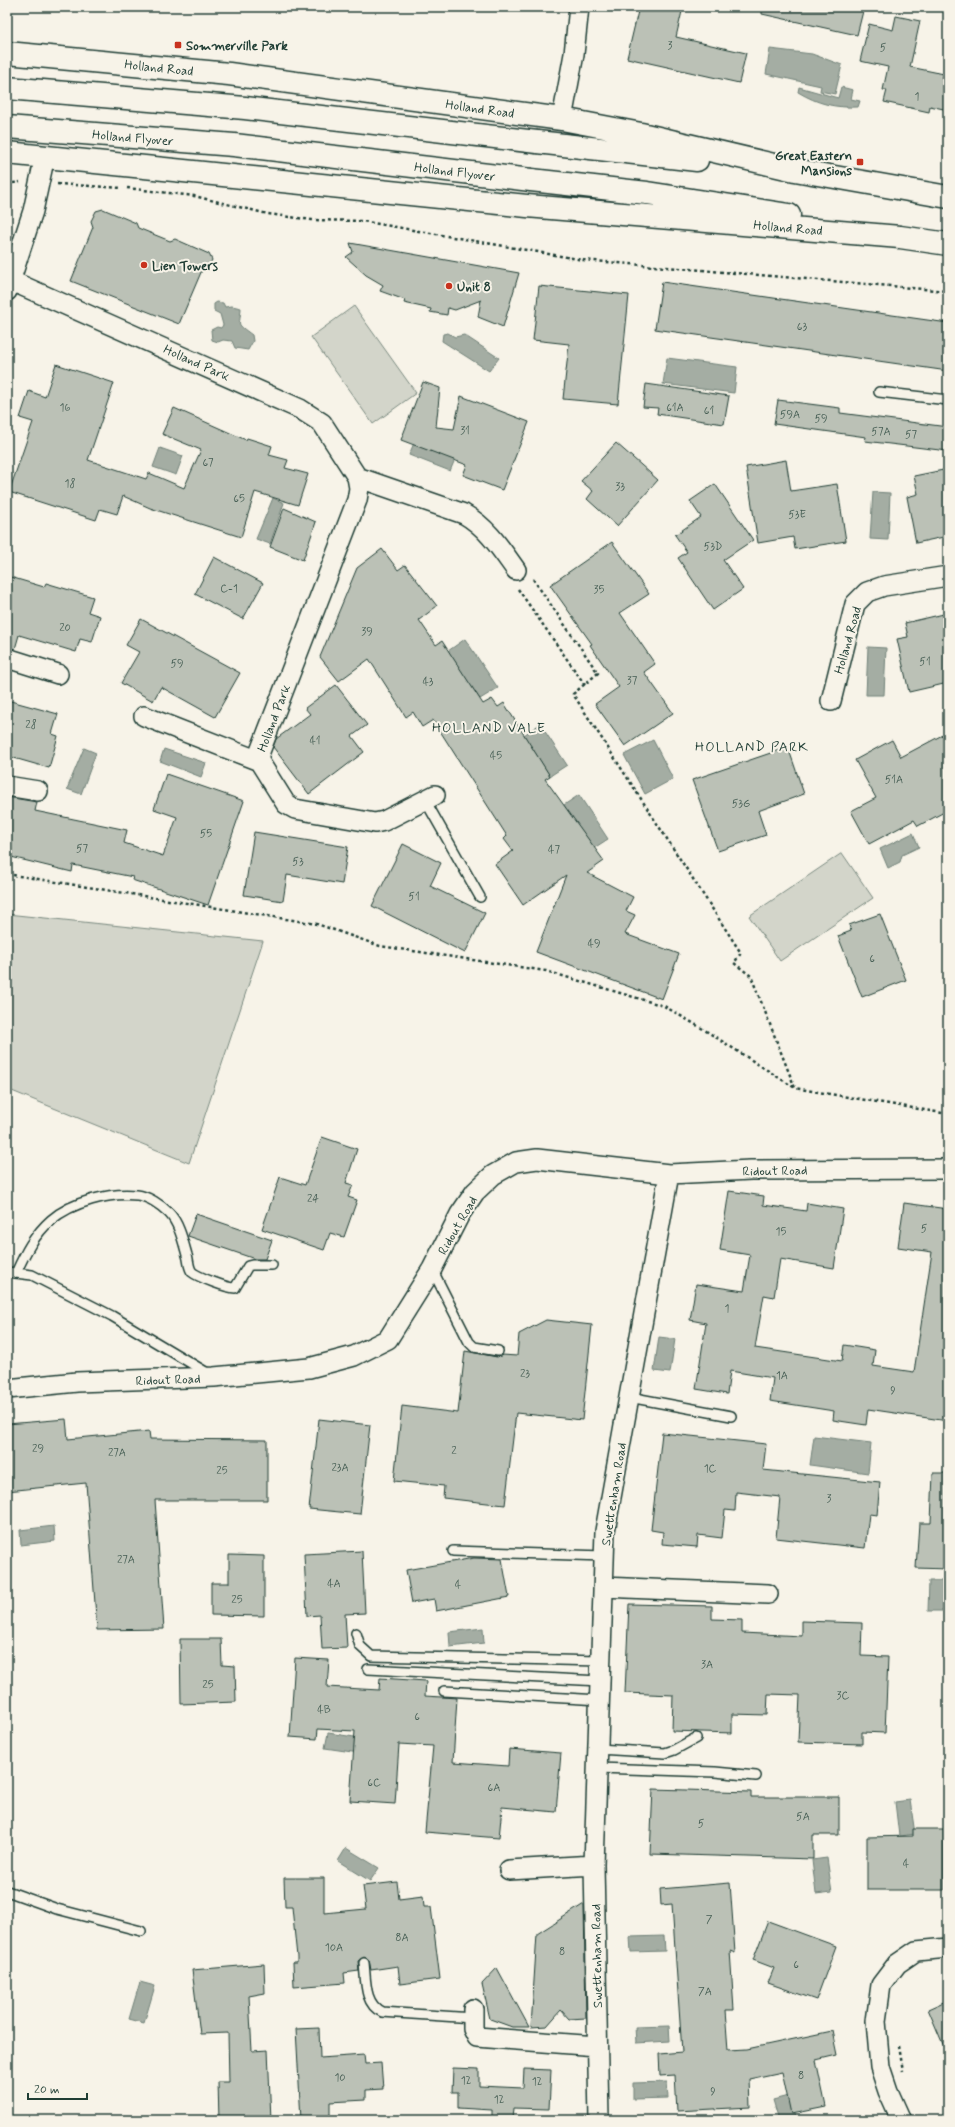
<svg xmlns="http://www.w3.org/2000/svg" width="955" height="2127" font-family="Mynerve,sans-serif">
	<rect width="100%" height="100%" fill="#f7f3e8"/>
	<filter id="ink" filterUnits="userSpaceOnUse"><feTurbulence type="fractalNoise" baseFrequency=".025" numOctaves="2"/><feDisplacementMap in="SourceGraphic" scale="8" xChannelSelector="R" yChannelSelector="G"/><feConvolveMatrix kernelMatrix="1 2 1 2 8 2 1 2 1" color-interpolation-filters="sRGB"/></filter>
	<g filter="url(#ink)">
		<path fill="#d3d5ca" stroke="#79897f" d="M 354,306 L 416,393 L 373,424 L 311,337 Z
			M 842,853 L 873,898 L 780,961 L 749,916 Z
			M 7,914 L 263,941 L 189,1163 L 7,1089 Z"/>
		<path fill="#a4ada3" stroke="#6f8077" d="M 770,49 L 812,54 L 842,65 L 835,94 L 820,91 L 821,86 L 766,74 Z
			M 799,87 L 838,98 L 841,87 L 853,90 L 851,99 L 860,101 L 858,107 C 835,108 818,104 798,92 Z
			M 217,302 L 223,303 L 225,307 L 232,306 L 241,308 C 240,328 235,322 252,335 L 253,341 L 248,350 L 235,348 L 232,341 L 223,340 L 218,342 L 212,340 L 211,330 L 217,327 L 221,328 L 223,325 L 220,314 L 214,311 L 214,304 Z
			M 448,333 L 455,337 L 464,335 L 499,358 L 489,371 L 442,341 L 443,334 Z
			M 667,358 L 737,367 L 734,393 L 663,384 Z
			M 414,443 L 456,457 L 450,471 L 409,455 Z
			M 160,448 L 183,456 L 176,475 L 153,467 Z
			M 873,492 L 890,493 L 888,540 L 870,539 Z
			M 273,498 L 284,503 L 270,544 L 256,539 Z
			M 465,639 L 498,688 L 480,699 L 448,651 Z
			M 868,647 L 886,648 L 884,695 L 866,695 Z
			M 540,724 L 567,765 L 550,776 L 524,735 Z
			M 653,740 L 673,779 L 645,794 L 624,755 Z
			M 84,748 L 96,753 L 81,794 L 67,789 Z
			M 164,749 L 206,763 L 201,777 L 160,761 Z
			M 579,795 L 608,839 L 594,848 L 564,805 Z
			M 913,833 L 919,847 L 902,855 L 900,862 L 888,868 L 880,849 Z
			M 659,1337 L 675,1339 L 670,1373 L 654,1371 Z
			M 814,1436 L 871,1443 L 868,1473 L 810,1465 Z
			M 54,1526 L 55,1541 L 21,1545 L 20,1530 Z
			M 929,1581 L 948,1581 L 948,1611 L 928,1611 Z
			M 483,1628 L 484,1643 L 450,1647 L 449,1632 Z
			M 328,1733 L 361,1738 L 359,1753 L 325,1748 Z
			M 910,1800 L 915,1834 L 899,1836 L 895,1802 Z
			M 346,1848 L 379,1868 L 370,1881 L 338,1861 Z
			M 827,1858 L 832,1892 L 816,1894 L 812,1860 Z
			M 664,1936 L 665,1951 L 631,1952 L 630,1937 Z
			M 140,1982 L 155,1986 L 144,2023 L 129,2019 Z
			M 669,2026 L 670,2041 L 636,2043 L 635,2027 Z
			M 667,2082 L 668,2098 L 633,2099 L 633,2083 Z
			M 788,2096 L 796,2120 L 779,2120 L 773,2100 Z"/>
		<path fill="#bbc1b6" stroke="#1f3d34" d="M 639,7 L 683,7 L 676,37 L 746,53 L 739,83 L 627,58 Z
			M 762,7 L 864,7 L 857,35 L 762,14 Z
			M 896,16 L 920,21 L 910,67 L 944,74 L 942,79 L 948,80 L 948,110 L 930,106 L 929,112 L 884,102 L 887,90 L 883,90 L 888,67 L 860,61 L 869,24 L 893,30 Z
			M 103,209 L 136,223 L 138,228 L 170,241 L 175,239 L 209,254 L 212,260 L 207,269 L 202,270 L 179,324 L 71,281 L 93,227 L 91,221 L 96,211 Z
			M 350,243 L 519,273 L 503,327 L 478,317 L 481,300 L 455,310 L 448,308 L 447,315 L 430,312 L 431,309 L 404,303 L 405,300 L 380,291 L 383,285 L 366,275 L 346,257 L 353,252 Z
			M 662,282 L 948,323 L 948,371 L 655,329 Z
			M 539,286 L 629,295 L 618,404 L 563,399 L 569,344 L 533,340 Z
			M 56,364 L 114,383 L 88,460 L 146,479 L 149,473 L 184,488 L 201,450 L 162,434 L 174,408 L 246,440 L 247,438 L 272,446 L 269,455 L 288,460 L 285,468 L 308,474 L 298,505 L 255,492 L 241,537 L 150,508 L 123,496 L 117,514 L 100,509 L 96,520 L 9,492 L 33,422 L 20,418 L 29,391 L 45,397 Z
			M 423,382 L 440,388 L 436,427 L 454,429 L 461,396 L 529,422 L 502,490 L 463,475 L 467,465 L 401,440 Z
			M 646,384 L 729,396 L 724,424 L 657,414 L 658,408 L 643,407 Z
			M 778,400 L 840,408 L 840,413 L 948,427 L 948,451 L 865,441 L 866,437 L 774,424 Z
			M 616,443 L 658,480 L 617,526 L 587,499 L 593,491 L 581,481 Z
			M 786,460 L 791,491 L 837,484 L 846,541 L 795,549 L 793,537 L 758,543 L 746,467 Z
			M 948,469 L 948,536 L 916,543 L 907,497 L 918,494 L 914,476 Z
			M 715,484 L 753,540 L 723,560 L 743,589 L 713,610 L 678,558 L 687,552 L 675,535 L 701,517 L 690,501 Z
			M 284,508 L 316,522 L 303,560 L 270,547 Z
			M 612,542 L 649,594 L 620,613 L 655,664 L 644,672 L 673,713 L 625,746 L 595,704 L 619,687 L 590,645 L 592,644 L 550,585 Z
			M 382,549 L 398,570 L 405,565 L 437,606 L 419,620 L 436,645 L 442,641 L 483,704 L 492,699 L 498,707 L 504,703 L 550,776 L 545,779 L 604,861 L 587,873 L 633,897 L 626,911 L 635,915 L 625,934 L 679,954 L 662,999 L 536,952 L 566,875 L 523,905 L 495,864 L 513,851 L 504,839 L 507,836 L 433,720 L 422,727 L 413,712 L 406,717 L 369,659 L 339,681 L 320,657 L 357,568 Z
			M 214,557 L 263,583 L 243,619 L 195,594 Z
			M 7,576 L 44,587 L 46,583 L 93,597 L 88,612 L 100,616 L 92,642 L 80,639 L 76,652 L 19,635 L 15,649 L 7,647 Z
			M 948,613 L 948,683 L 909,692 L 897,639 L 908,637 L 905,623 Z
			M 141,619 L 240,673 L 215,717 L 161,687 L 153,701 L 121,683 L 139,652 L 126,645 Z
			M 336,685 L 367,725 L 352,736 L 364,752 L 309,794 L 273,747 L 276,739 L 310,714 L 305,708 Z
			M 7,700 L 58,714 L 52,734 L 58,736 L 49,768 L 7,756 Z
			M 948,732 L 948,810 L 918,826 L 914,820 L 869,844 L 851,811 L 876,798 L 855,760 L 892,740 L 901,757 Z
			M 788,747 L 804,794 L 758,811 L 766,835 L 718,851 L 692,780 Z
			M 166,774 L 244,801 L 208,905 L 132,880 L 133,877 L 73,865 L 72,872 L 7,856 L 7,797 L 37,802 L 35,811 L 127,830 L 124,843 L 163,856 L 177,817 L 154,809 Z
			M 254,832 L 348,847 L 342,884 L 287,875 L 283,901 L 244,895 Z
			M 403,844 L 441,863 L 430,886 L 485,913 L 465,953 L 372,906 Z
			M 880,914 L 906,980 L 862,997 L 838,936 L 851,931 L 849,925 Z
			M 322,1137 L 357,1149 L 346,1183 L 353,1185 L 348,1197 L 357,1200 L 344,1237 L 330,1233 L 324,1250 L 262,1229 L 280,1177 L 305,1185 Z
			M 729,1191 L 764,1196 L 763,1205 L 806,1211 L 807,1203 L 843,1209 L 834,1268 L 780,1259 L 774,1297 L 764,1295 L 755,1348 L 842,1361 L 844,1345 L 875,1350 L 873,1366 L 914,1372 L 932,1252 L 898,1247 L 904,1203 L 948,1209 L 948,1421 L 868,1409 L 866,1425 L 833,1420 L 834,1411 L 770,1401 L 773,1378 L 730,1371 L 727,1394 L 696,1389 L 706,1323 L 690,1320 L 696,1284 L 744,1291 L 750,1255 L 720,1250 Z
			M 196,1214 L 272,1240 L 265,1259 L 255,1259 L 188,1236 Z
			M 546,1320 L 592,1325 L 582,1420 L 516,1413 L 505,1505 L 443,1498 L 444,1486 L 394,1481 L 402,1406 L 458,1413 L 465,1351 L 497,1357 L 502,1355 L 517,1356 L 519,1334 Z
			M 66,1419 L 68,1439 L 149,1431 L 150,1439 L 267,1440 L 267,1500 L 155,1500 L 164,1629 L 97,1630 L 86,1483 L 7,1491 L 7,1424 Z
			M 319,1419 L 370,1425 L 360,1514 L 309,1509 Z
			M 662,1433 L 766,1444 L 763,1470 L 880,1482 L 877,1515 L 869,1514 L 865,1548 L 776,1538 L 780,1497 L 736,1492 L 735,1511 L 725,1510 L 722,1538 L 698,1535 L 697,1547 L 662,1544 L 663,1532 L 651,1530 Z
			M 933,1473 L 948,1473 L 948,1569 L 916,1568 L 919,1523 L 931,1523 Z
			M 362,1551 L 365,1613 L 345,1614 L 347,1648 L 322,1649 L 320,1615 L 307,1616 L 304,1554 Z
			M 229,1555 L 264,1556 L 264,1616 L 211,1615 L 211,1583 L 229,1583 Z
			M 474,1558 L 502,1559 L 509,1597 L 436,1611 L 434,1599 L 412,1603 L 406,1570 Z
			M 629,1604 L 712,1606 L 712,1619 L 742,1620 L 742,1633 L 802,1636 L 802,1621 L 862,1623 L 861,1656 L 888,1657 L 885,1733 L 862,1732 L 862,1744 L 798,1742 L 800,1695 L 768,1694 L 767,1715 L 732,1714 L 732,1733 L 672,1731 L 673,1695 L 625,1693 Z
			M 180,1639 L 221,1639 L 222,1665 L 235,1666 L 236,1702 L 181,1704 Z
			M 295,1658 L 329,1660 L 327,1687 L 379,1690 L 380,1678 L 426,1681 L 425,1696 L 457,1698 L 453,1762 L 508,1766 L 509,1749 L 561,1753 L 556,1812 L 502,1807 L 499,1838 L 425,1832 L 433,1746 L 399,1744 L 395,1804 L 350,1801 L 355,1731 L 318,1729 L 317,1739 L 290,1737 Z
			M 653,1789 L 751,1792 L 751,1797 L 839,1797 L 839,1835 L 813,1835 L 813,1859 L 650,1854 Z
			M 913,1829 L 944,1829 L 944,1890 L 867,1890 L 867,1837 L 913,1836 Z
			M 284,1878 L 324,1878 L 324,1913 L 366,1909 L 363,1886 L 397,1882 L 399,1899 L 423,1896 L 424,1907 L 431,1907 L 440,1979 L 400,1984 L 398,1966 L 371,1970 L 369,1960 L 364,1957 L 358,1961 L 359,1971 L 344,1973 L 345,1983 L 294,1987 L 293,1962 L 297,1962 L 297,1957 L 292,1907 L 285,1907 Z
			M 730,1883 L 735,1953 L 730,1951 L 734,2010 L 725,2010 L 728,2050 L 747,2049 L 832,2031 L 837,2055 L 816,2060 L 826,2107 L 791,2114 L 782,2072 L 749,2079 L 750,2107 L 677,2111 L 675,2075 L 660,2076 L 659,2054 L 682,2052 L 672,1904 L 661,1905 L 660,1889 Z
			M 584,1904 L 586,2018 L 569,2019 L 561,2010 L 547,2026 L 531,2027 L 537,1934 Z
			M 768,1921 L 836,1946 L 816,2000 L 768,1983 L 774,1968 L 753,1960 Z
			M 264,1964 L 265,1993 L 249,1996 L 252,2051 L 268,2050 L 271,2120 L 219,2120 L 218,2082 L 229,2082 L 228,2033 L 200,2034 L 192,1970 Z
			M 497,1968 L 529,2027 L 512,2027 L 490,2019 L 482,1984 Z
			M 948,2000 L 948,2056 L 928,2009 Z
			M 319,2028 L 320,2058 L 364,2055 L 365,2064 L 381,2063 L 383,2089 L 366,2090 L 366,2100 L 330,2102 L 330,2120 L 301,2120 L 296,2029 Z
			M 453,2068 L 479,2069 L 479,2086 L 523,2088 L 524,2069 L 551,2070 L 549,2109 L 513,2108 L 512,2120 L 492,2120 L 492,2110 L 458,2108 L 458,2092 L 452,2092 Z"/>
		<g fill="none" stroke-linecap="round" stroke-linejoin="round">
			<defs>
				<path id="lane" d="M 879,392 L 948,400
					M 425,800 L 480,897
					M 432,1269 L 469,1342 L 474,1347 L 498,1351
					M 7,1272 L 32,1275 L 112,1316 L 209,1374
					M 16,1273 C 25,1253 34,1235 51,1220 C 72,1202 110,1192 137,1195 C 148,1196 161,1205 169,1213 C 179,1223 183,1241 187,1255 C 189,1260 188,1267 192,1272 C 198,1277 227,1288 235,1288 L 248,1266 L 252,1265 L 272,1265
					M 629,1397 L 731,1416
					M 453,1551 L 604,1556
					M 356,1633 L 360,1646 L 371,1656 L 601,1661
					M 368,1669 L 600,1681
					M 444,1691 L 600,1700
					M 598,1749 L 665,1753 L 674,1750 L 696,1738
					M 598,1768 L 715,1772 L 756,1776
					M 7,1891 L 57,1909 L 141,1931
					M 364,1963 C 366,1980 364,2004 382,2012 L 473,2018"/>
				<path id="street" d="M 562,119 L 574,54 L 579,7
					M 7,279 L 300,409 L 322,423 L 357,477 L 359,488 L 357,500 L 259,754 L 259,761 L 286,804 L 295,809 L 375,823 L 384,821 L 435,795
					M 7,291 L 33,211 L 45,156
					M 357,477 L 464,514 C 487,527 501,549 516,570
					M 7,658 L 58,674
					M 831,701 L 855,604 L 867,592 L 884,586 L 948,576
					M 144,716 L 259,761
					M 7,786 L 38,791
					M 7,1389 L 77,1382 L 214,1377 L 309,1368 L 354,1356 L 388,1339 L 432,1269 L 460,1214 L 475,1192 L 493,1175 L 516,1162 L 537,1159 L 669,1174 L 751,1170 L 948,1169
					M 603,1587 L 768,1594
					M 509,1870 L 594,1865
					M 473,2009 L 473,2029 L 477,2037 L 597,2046
					M 599,2120 L 594,1865 L 605,1531 L 669,1174
					M 901,2120 L 888,2091 L 880,2067 L 876,2021 L 881,1985 L 897,1964 L 916,1951 L 948,1948"/>
				<path id="primary" d="M 7,53 L 229,74 L 562,119 L 641,134 L 795,170 L 948,197
					M 537,142 L 697,160
					M 7,153 L 527,206 L 900,237 L 948,244
					M 531,180 L 647,193 L 789,215"/>
			</defs>
			<use href="#lane" stroke="#1f3d34" stroke-width="12"/>
			<use href="#street" stroke="#1f3d34" stroke-width="22"/>
			<use href="#primary" stroke="#1f3d34" stroke-width="25"/>
			<path stroke="#1f3d34" stroke-width="2.5" stroke-dasharray="3 3" stroke-linecap="butt" d="M 7,184 L 20,182
				M 57,184 L 122,188
				M 127,188 L 194,196 L 268,214 L 312,220 L 362,221 L 583,260 L 948,291
				M 533,579 L 598,673 L 573,694 L 741,953 L 734,963 L 751,976 L 795,1088 L 948,1114
				M 518,589 L 585,685
				M 7,874 L 317,924 L 380,946 L 546,971 L 664,1006 L 703,1029 L 795,1088
				M 899,2046 L 903,2071"/>
			<use href="#lane" stroke="#f7f3e8" stroke-width="9"/>
			<use href="#street" stroke="#f7f3e8" stroke-width="19"/>
			<use href="#primary" stroke="#f7f3e8" stroke-width="22"/>
			<defs>
				<path id="primary-bridge" d="M 7,88 L 245,108 L 537,142
					M 7,127 L 234,145 L 531,180"/>
			</defs>
			<use href="#primary-bridge" stroke="#1f3d34" stroke-width="25" stroke-linecap="butt"/>
			<use href="#primary-bridge" stroke="#f7f3e8" stroke-width="22"/>
		</g>
	</g>
	<g fill="#c8321e" stroke="#f7f3e8" stroke-width="1.5">
		<rect x="174" y="41" width="8" height="8" rx="2"/>
		<rect x="856" y="158" width="8" height="8" rx="2"/>
		<circle cx="144" cy="265" r="4"/>
		<circle cx="449" cy="286" r="4"/>
	</g>
	<g text-anchor="middle" stroke-width="4" stroke-linejoin="round" paint-order="stroke">
		<g font-size="11" fill="#465e54">
			<text x="670" y="49">3</text>
			<text x="883" y="51">5</text>
			<text x="917" y="100">1</text>
			<text x="802" y="330">63</text>
			<text x="65" y="411">16</text>
			<text x="675" y="411">61A</text>
			<text x="709" y="414">61</text>
			<text x="790" y="418">59A</text>
			<text x="821" y="422">59</text>
			<text x="465" y="434">31</text>
			<text x="881" y="435">57A</text>
			<text x="911" y="438">57</text>
			<text x="208" y="466">67</text>
			<text x="70" y="487">18</text>
			<text x="620" y="490">33</text>
			<text x="239" y="502">65</text>
			<text x="797" y="518">53E</text>
			<text x="713" y="550">53D</text>
			<text x="229" y="592">C-1</text>
			<text x="599" y="593">35</text>
			<text x="65" y="631">20</text>
			<text x="367" y="635">39</text>
			<text x="925" y="665">51</text>
			<text x="177" y="667">59</text>
			<text x="632" y="684">37</text>
			<text x="428" y="685">43</text>
			<text x="31" y="728">28</text>
			<text x="315" y="744">41</text>
			<text x="496" y="759">45</text>
			<text x="894" y="783">51A</text>
			<text x="741" y="807">53G</text>
			<text x="206" y="837">55</text>
			<text x="82" y="852">57</text>
			<text x="554" y="853">47</text>
			<text x="298" y="865">53</text>
			<text x="414" y="900">51</text>
			<text x="594" y="947">49</text>
			<text x="872" y="962">6</text>
			<text x="313" y="1202">24</text>
			<text x="924" y="1232">5</text>
			<text x="781" y="1235">15</text>
			<text x="727" y="1312">1</text>
			<text x="525" y="1377">23</text>
			<text x="782" y="1379">1A</text>
			<text x="893" y="1394">9</text>
			<text x="38" y="1452">29</text>
			<text x="454" y="1454">2</text>
			<text x="117" y="1456">27A</text>
			<text x="340" y="1471">23A</text>
			<text x="710" y="1472">1C</text>
			<text x="222" y="1474">25</text>
			<text x="829" y="1502">3</text>
			<text x="126" y="1563">27A</text>
			<text x="334" y="1587">4A</text>
			<text x="458" y="1588">4</text>
			<text x="237" y="1603">25</text>
			<text x="707" y="1668">3A</text>
			<text x="208" y="1688">25</text>
			<text x="843" y="1699">3C</text>
			<text x="324" y="1713">4B</text>
			<text x="417" y="1720">6</text>
			<text x="374" y="1786">6C</text>
			<text x="494" y="1791">6A</text>
			<text x="803" y="1820">5A</text>
			<text x="701" y="1827">5</text>
			<text x="906" y="1867">4</text>
			<text x="709" y="1923">7</text>
			<text x="402" y="1941">8A</text>
			<text x="334" y="1951">10A</text>
			<text x="562" y="1955">8</text>
			<text x="796" y="1968">6</text>
			<text x="705" y="1995">7A</text>
			<text x="801" y="2079">8</text>
			<text x="340" y="2081">10</text>
			<text x="466" y="2084">12</text>
			<text x="537" y="2085">12</text>
			<text x="713" y="2095">9</text>
			<text x="499" y="2103">12</text>
		</g>
		<g font-size="13" font-weight="bold" fill="#1f3d34" stroke="#f7f3e8" text-anchor="start">
			<text x="186" y="50">Sommerville Park</text>
			<text x="852" y="160" text-anchor="end">Great Eastern<tspan x="852" dy="15">Mansions</tspan></text>
			<text x="152" y="270">Lien Towers</text>
			<text x="457" y="291">Unit 8</text>
		</g>
		<g font-size="13" fill="#1f3d34" stroke="#f7f3e8">
			<text transform="translate(159 67) rotate(6)" y="5">Holland Road</text>
			<text transform="translate(480 108) rotate(8)" y="5">Holland Road</text>
			<text transform="translate(133 137) rotate(5)" y="5">Holland Flyover</text>
			<text transform="translate(455 171) rotate(7)" y="5">Holland Flyover</text>
			<text transform="translate(788 227) rotate(5)" y="5">Holland Road</text>
			<text transform="translate(197 362) rotate(24)" y="5">Holland Park</text>
			<text transform="translate(847 640) rotate(-74)" y="5">Holland Road</text>
			<text transform="translate(273 718) rotate(-69)" y="5">Holland Park</text>
			<text transform="translate(775 1170) rotate(-1)" y="5">Ridout Road</text>
			<text transform="translate(457 1225) rotate(-60)" y="5">Ridout Road</text>
			<text transform="translate(168 1379) rotate(-2)" y="5">Ridout Road</text>
			<text transform="translate(613 1494) rotate(-81)" y="5">Swettenham Road</text>
			<text transform="translate(596 1956) rotate(-91)" y="5">Swettenham Road</text>
		</g>
		<g font-size="14" letter-spacing="1" fill="#1f3d34" stroke="#f7f3e8">
			<text x="489" y="732">HOLLAND VALE</text>
			<text x="752" y="751">HOLLAND PARK</text>
		</g>
	</g>
	<rect width="955" height="2127" fill="none" stroke="#f7f3e8" stroke-width="24"/>
	<rect x="12" y="12" width="931" height="2103" fill="none" stroke="#1f3d34" stroke-width="1.5" filter="url(#ink)"/>
	<path d="M28 2093v6h59v-6" fill="none" stroke="#1f3d34" stroke-width="2"/>
	<text x="34" y="2093" font-size="12" fill="#1f3d34" stroke="#f7f3e8" stroke-width="3" paint-order="stroke">20 m</text>
</svg>
